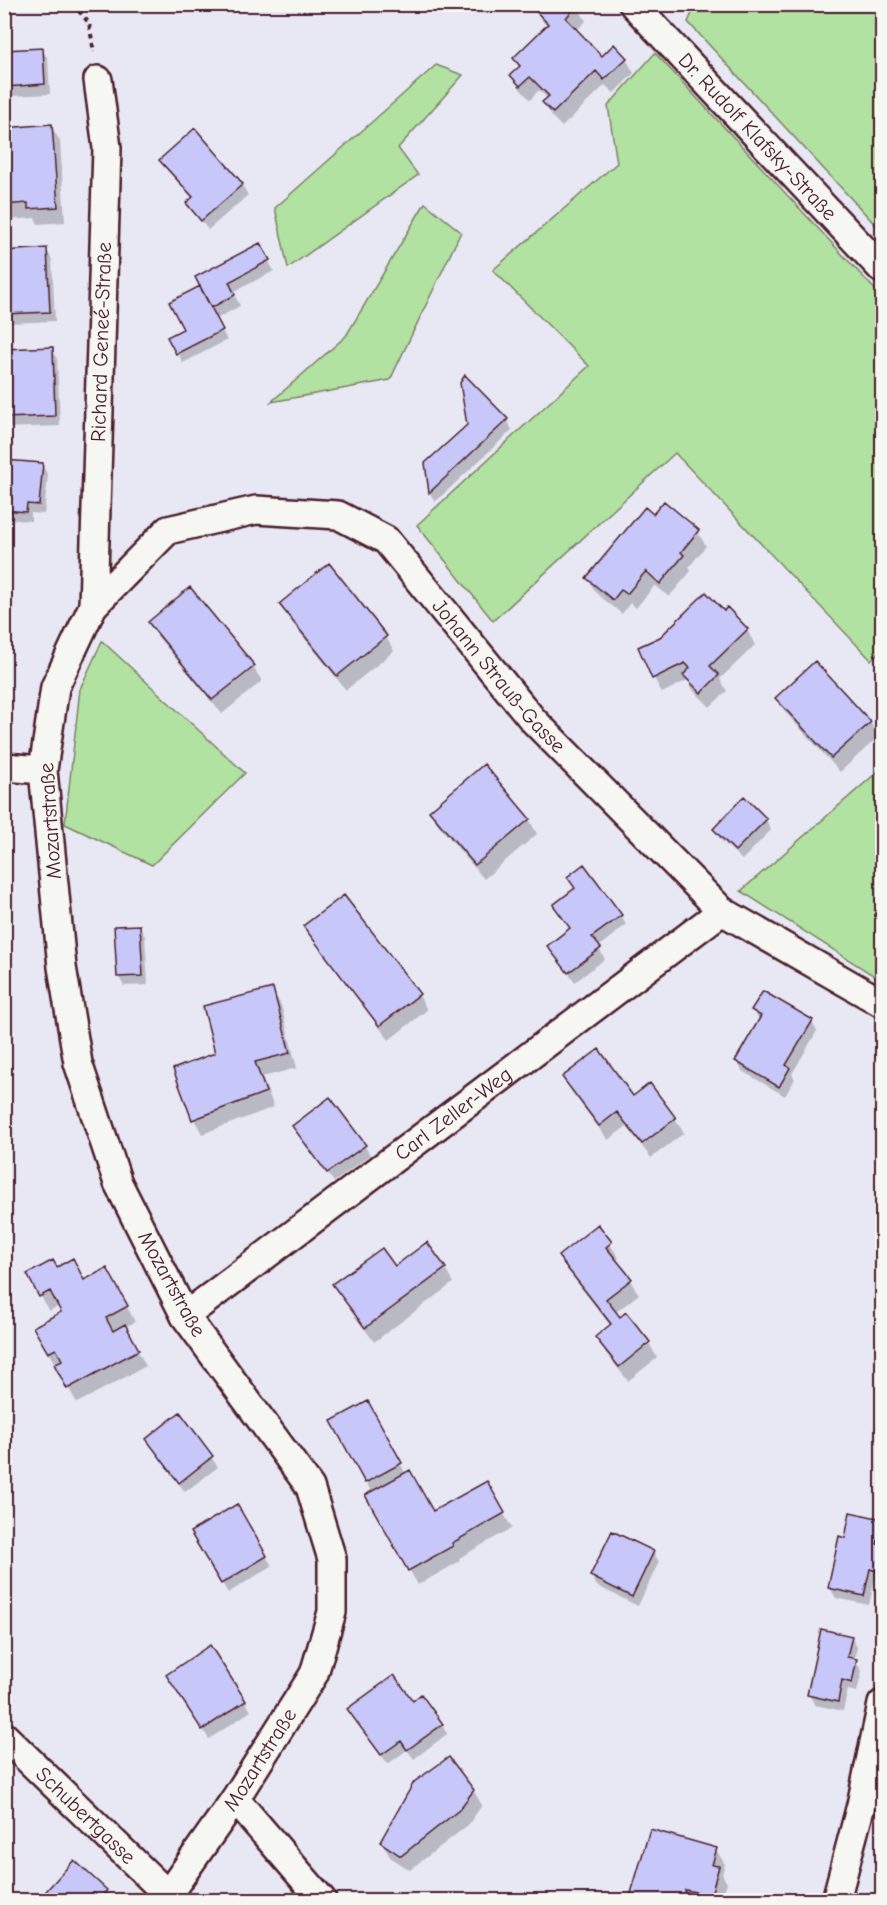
<svg xmlns="http://www.w3.org/2000/svg" width="887" height="1905" font-family="'Comic Neue',sans-serif">
	<rect width="100%" height="100%" fill="#e8e8f4"/>
	<filter id="ink" filterUnits="userSpaceOnUse"><feTurbulence type="fractalNoise" baseFrequency=".0167" numOctaves="2"/><feDisplacementMap in="SourceGraphic" scale="12" xChannelSelector="R" yChannelSelector="G"/><feConvolveMatrix kernelMatrix="1 2 1 2 8 2 1 2 1" color-interpolation-filters="sRGB"/></filter>
	<g filter="url(#ink)">
		<path fill="#b1e2a2" stroke="#7e8066" stroke-width="1.5" d="M 700,5 L 882,5 L 882,232 L 688,22 L 693,11 Z
			M 655,53 L 882,297 L 882,649 L 871,660 L 675,453 L 493,621 L 417,525 L 589,366 L 493,270 L 617,163 L 608,106 Z
			M 436,65 L 463,75 L 398,148 L 418,175 L 288,268 L 275,208 Z
			M 425,203 L 461,232 L 390,380 L 271,402 L 346,336 Z
			M 102,641 L 245,773 L 152,865 L 65,824 L 80,689 Z
			M 882,768 L 882,981 L 741,891 Z"/>
		<path fill="#0003" d="M 576,4 L 586,21 L 576,31 L 602,58 L 626,59 L 634,73 L 614,93 L 605,85 L 562,127 L 552,117 L 544,102 L 548,99 L 539,90 L 530,100 L 521,90 L 512,75 L 520,68 L 515,59 L 547,27 L 533,7 Z
			M 42,49 L 48,59 L 50,94 L 13,96 L 7,87 Z
			M 51,126 L 60,141 L 65,222 L 38,224 L 35,218 L 5,220 L 4,129 Z
			M 161,160 L 242,185 L 248,195 L 208,230 L 188,203 L 193,199 L 167,170 Z
			M 260,245 L 274,271 L 233,292 L 240,306 L 216,319 L 227,340 L 183,363 L 170,338 L 185,330 L 202,286 Z
			M 47,250 L 52,260 L 55,321 L 10,323 L 4,313 Z
			M 52,349 L 57,359 L 60,426 L 4,428 L 4,350 Z
			M 507,420 L 512,430 L 435,502 L 430,493 L 427,464 L 468,425 Z
			M 4,462 L 42,465 L 48,475 L 44,514 L 31,513 L 31,521 L 4,519 Z
			M 653,516 L 697,531 L 706,546 L 689,567 L 691,571 L 669,597 L 655,585 L 636,608 L 630,603 L 622,614 L 596,593 L 588,578 Z
			M 281,604 L 386,637 L 394,651 L 346,690 L 289,619 Z
			M 727,609 L 747,630 L 755,645 L 720,679 L 727,691 L 710,707 L 693,690 L 688,680 L 662,693 L 654,678 Z
			M 150,622 L 253,667 L 262,681 L 222,714 L 158,637 Z
			M 777,698 L 870,722 L 878,737 L 840,772 L 786,713 Z
			M 431,812 L 529,819 L 537,834 L 484,879 L 439,826 Z
			M 766,820 L 771,830 L 742,860 L 720,839 L 714,829 Z
			M 343,897 L 419,995 L 427,1010 L 389,1040 L 314,941 L 305,926 Z
			M 621,916 L 626,925 L 598,947 L 605,959 L 575,982 L 549,946 L 571,929 Z
			M 139,926 L 145,936 L 148,985 L 124,986 L 118,976 Z
			M 272,990 L 281,1005 L 297,1068 L 262,1077 L 274,1107 L 202,1134 L 194,1119 L 175,1070 L 217,1054 Z
			M 753,1010 L 812,1021 L 817,1031 L 792,1074 L 795,1079 L 785,1096 L 742,1071 L 737,1061 L 759,1020 Z
			M 564,1078 L 633,1098 L 675,1119 L 684,1133 L 651,1158 L 627,1126 L 608,1140 L 572,1092 Z
			M 294,1126 L 364,1145 L 370,1155 L 334,1182 Z
			M 4,1154 L 10,1164 L 4,1168 Z
			M 598,1226 L 619,1258 L 616,1261 L 639,1294 L 615,1313 L 619,1319 L 626,1314 L 649,1343 L 657,1358 L 628,1381 L 605,1352 L 597,1337 L 611,1326 L 568,1271 L 560,1257 Z
			M 395,1268 L 445,1269 L 453,1283 L 374,1342 L 334,1285 Z
			M 56,1269 L 84,1282 L 115,1284 L 135,1322 L 125,1327 L 146,1366 L 77,1403 L 35,1328 L 63,1313 L 59,1306 L 49,1311 L 29,1275 Z
			M 367,1403 L 406,1474 L 433,1513 L 486,1483 L 512,1528 L 459,1558 L 460,1561 L 418,1585 L 367,1496 L 372,1493 L 333,1422 Z
			M 180,1414 L 218,1467 L 185,1492 L 147,1439 Z
			M 236,1506 L 272,1566 L 228,1593 L 192,1533 Z
			M 851,1514 L 882,1522 L 882,1580 L 875,1579 L 869,1605 L 836,1598 L 830,1588 L 846,1539 Z
			M 653,1552 L 659,1562 L 638,1606 L 597,1586 L 592,1576 Z
			M 851,1637 L 857,1647 L 854,1660 L 862,1671 L 857,1692 L 848,1690 L 843,1711 L 815,1705 L 809,1695 Z
			M 210,1647 L 251,1711 L 209,1739 L 173,1685 Z
			M 413,1703 L 442,1725 L 447,1734 L 414,1759 L 407,1750 L 388,1764 L 355,1720 Z
			M 473,1790 L 482,1805 L 468,1825 L 410,1870 L 390,1857 L 382,1842 Z
			M 651,1831 L 716,1850 L 725,1864 L 722,1874 L 727,1883 L 721,1900 L 630,1900 Z
			M 74,1862 L 106,1891 L 111,1900 L 40,1900 Z"/>
		<path fill="#c7c7f9" stroke="#4a1f2b" stroke-width="1.5" d="M 533,4 L 578,4 L 566,18 L 602,56 L 614,44 L 627,58 L 604,80 L 596,71 L 553,113 L 542,102 L 549,96 L 530,77 L 520,86 L 510,75 L 520,66 L 513,58 L 548,24 L 531,6 Z
			M 43,48 L 45,84 L 6,87 L 4,50 Z
			M 52,124 L 58,207 L 28,209 L 28,203 L 4,205 L 4,128 Z
			M 195,128 L 243,184 L 201,221 L 186,203 L 193,197 L 159,160 Z
			M 260,243 L 270,260 L 229,282 L 235,295 L 211,308 L 195,277 Z
			M 47,248 L 50,312 L 4,314 L 4,251 Z
			M 200,286 L 223,330 L 176,354 L 167,337 L 183,329 L 169,302 Z
			M 53,347 L 55,416 L 4,418 L 4,349 Z
			M 465,375 L 508,419 L 429,493 L 425,463 L 467,425 L 460,383 Z
			M 4,460 L 43,463 L 39,505 L 27,504 L 26,512 L 4,510 Z
			M 664,501 L 699,530 L 681,552 L 684,555 L 660,584 L 646,571 L 627,594 L 621,590 L 613,600 L 586,578 L 645,507 L 653,514 Z
			M 329,563 L 387,636 L 337,676 L 279,604 Z
			M 190,587 L 255,666 L 212,700 L 148,622 Z
			M 706,592 L 724,611 L 727,607 L 748,629 L 710,666 L 719,675 L 701,693 L 683,675 L 690,668 L 685,663 L 652,679 L 638,647 L 660,637 Z
			M 815,661 L 871,722 L 831,758 L 775,698 Z
			M 484,764 L 530,819 L 475,865 L 429,811 Z
			M 744,796 L 767,819 L 735,851 L 713,829 Z
			M 584,864 L 622,915 L 592,937 L 601,948 L 568,973 L 547,946 L 570,928 L 553,905 L 575,888 L 567,877 Z
			M 344,895 L 420,994 L 379,1026 L 303,926 Z
			M 140,925 L 143,976 L 117,977 L 114,926 Z
			M 273,988 L 290,1053 L 255,1062 L 266,1092 L 192,1120 L 173,1069 L 215,1053 L 203,1006 Z
			M 763,991 L 813,1020 L 786,1065 L 790,1068 L 779,1087 L 735,1061 L 761,1016 L 751,1010 Z
			M 599,1049 L 633,1096 L 650,1083 L 676,1118 L 642,1144 L 617,1112 L 599,1126 L 562,1077 Z
			M 330,1097 L 366,1145 L 327,1173 L 292,1126 Z
			M 598,1224 L 612,1242 L 606,1247 L 632,1279 L 606,1299 L 620,1317 L 626,1312 L 650,1342 L 619,1367 L 595,1337 L 611,1324 L 558,1256 Z
			M 427,1242 L 446,1268 L 365,1328 L 332,1284 L 382,1248 L 395,1266 Z
			M 73,1258 L 84,1280 L 107,1268 L 128,1306 L 106,1318 L 113,1331 L 125,1324 L 139,1350 L 67,1389 L 54,1364 L 62,1360 L 56,1349 L 48,1353 L 33,1327 L 61,1312 L 50,1291 L 39,1297 L 27,1274 L 53,1260 L 57,1267 Z
			M 368,1401 L 402,1463 L 365,1483 L 331,1421 Z
			M 180,1412 L 213,1456 L 179,1483 L 146,1439 Z
			M 410,1470 L 433,1511 L 487,1481 L 505,1513 L 452,1543 L 453,1546 L 408,1571 L 365,1495 Z
			M 237,1504 L 267,1556 L 221,1584 L 190,1532 Z
			M 850,1512 L 882,1519 L 877,1544 L 882,1545 L 880,1572 L 870,1569 L 864,1596 L 828,1588 L 839,1536 L 845,1538 Z
			M 612,1531 L 654,1551 L 632,1597 L 590,1576 Z
			M 821,1629 L 852,1636 L 847,1657 L 857,1659 L 852,1683 L 842,1680 L 838,1702 L 807,1695 Z
			M 210,1645 L 246,1701 L 202,1730 L 166,1675 Z
			M 394,1675 L 413,1701 L 421,1694 L 443,1724 L 407,1750 L 401,1741 L 381,1755 L 347,1709 Z
			M 449,1757 L 474,1790 L 459,1810 L 401,1856 L 380,1842 L 414,1782 Z
			M 650,1829 L 717,1848 L 712,1865 L 719,1866 L 711,1895 L 685,1890 L 683,1900 L 629,1900 Z
			M 74,1860 L 107,1890 L 98,1900 L 38,1900 Z"/>
		<g fill="none" stroke-linecap="round" stroke-linejoin="round">
			<defs>
				<g id="street">
					<path id="s1" d="M 633,4 L 882,269"/>
					<path id="s2" d="M 93,606 L 107,148 L 98,80"/>
					<path d="M 4,767 L 43,770"/>
					<path id="s3" d="M 185,1316 L 722,911"/>
					<path id="s4" d="M 4,1736 L 168,1895"/>
					<path d="M 235,1799 L 322,1900"/>
					<path id="s5" d="M 164,1900 L 235,1799 L 314,1674 L 332,1612 L 332,1559 L 310,1487 L 185,1316 L 118,1183 L 78,1063 L 62,967 L 43,770 L 55,687 L 93,606 L 168,530 L 256,510 L 338,515 L 386,540 L 533,720 L 722,911 L 882,1003"/>
					<path d="M 836,1900 L 861,1805 L 882,1704"/>
				</g>
			</defs>
			<use href="#street" stroke="#4a1f2b" stroke-width="32"/>
			<path stroke="#4a1f2b" stroke-width="4" stroke-dasharray="4.5 4.5" stroke-linecap="butt" d="M 73,4 L 89,23 L 94,52"/>
			<use href="#street" stroke="#f6f6f2" stroke-width="27"/>
		</g>
	</g>
	<g text-anchor="middle" stroke-width="4.5" stroke-linejoin="round" paint-order="stroke">
		<g font-size="21" fill="#4a1f2b" stroke="#f6f6f2">
			<text dy="7" stroke="none"><textPath href="#s1" startOffset="182">Dr. Rudolf Klafsky-Straße</textPath></text>
			<text dy="7" stroke="none"><textPath href="#s2" startOffset="264">Richard Geneé-Straße</textPath></text>
			<text dy="7" stroke="none"><textPath href="#s5" startOffset="1930">Johann Strauß-Gasse</textPath></text>
			<text transform="translate(50 821) rotate(-94)" y="7">Mozartstraße</text>
			<text dy="7" stroke="none"><textPath href="#s3" startOffset="336">Carl Zeller-Weg</textPath></text>
			<text transform="translate(172 1284) rotate(61)" y="7">Mozartstraße</text>
			<text dy="7" stroke="none"><textPath href="#s5" startOffset="170">Mozartstraße</textPath></text>
			<text dy="7" stroke="none"><textPath href="#s4" startOffset="114">Schubertgasse</textPath></text>
		</g>
	</g>
	<rect width="887" height="1905" fill="none" stroke="#f6f6f2" stroke-width="24"/>
	<rect x="12" y="12" width="863" height="1881" fill="none" stroke="#4a1f2b" stroke-width="2" filter="url(#ink)"/>
</svg>
